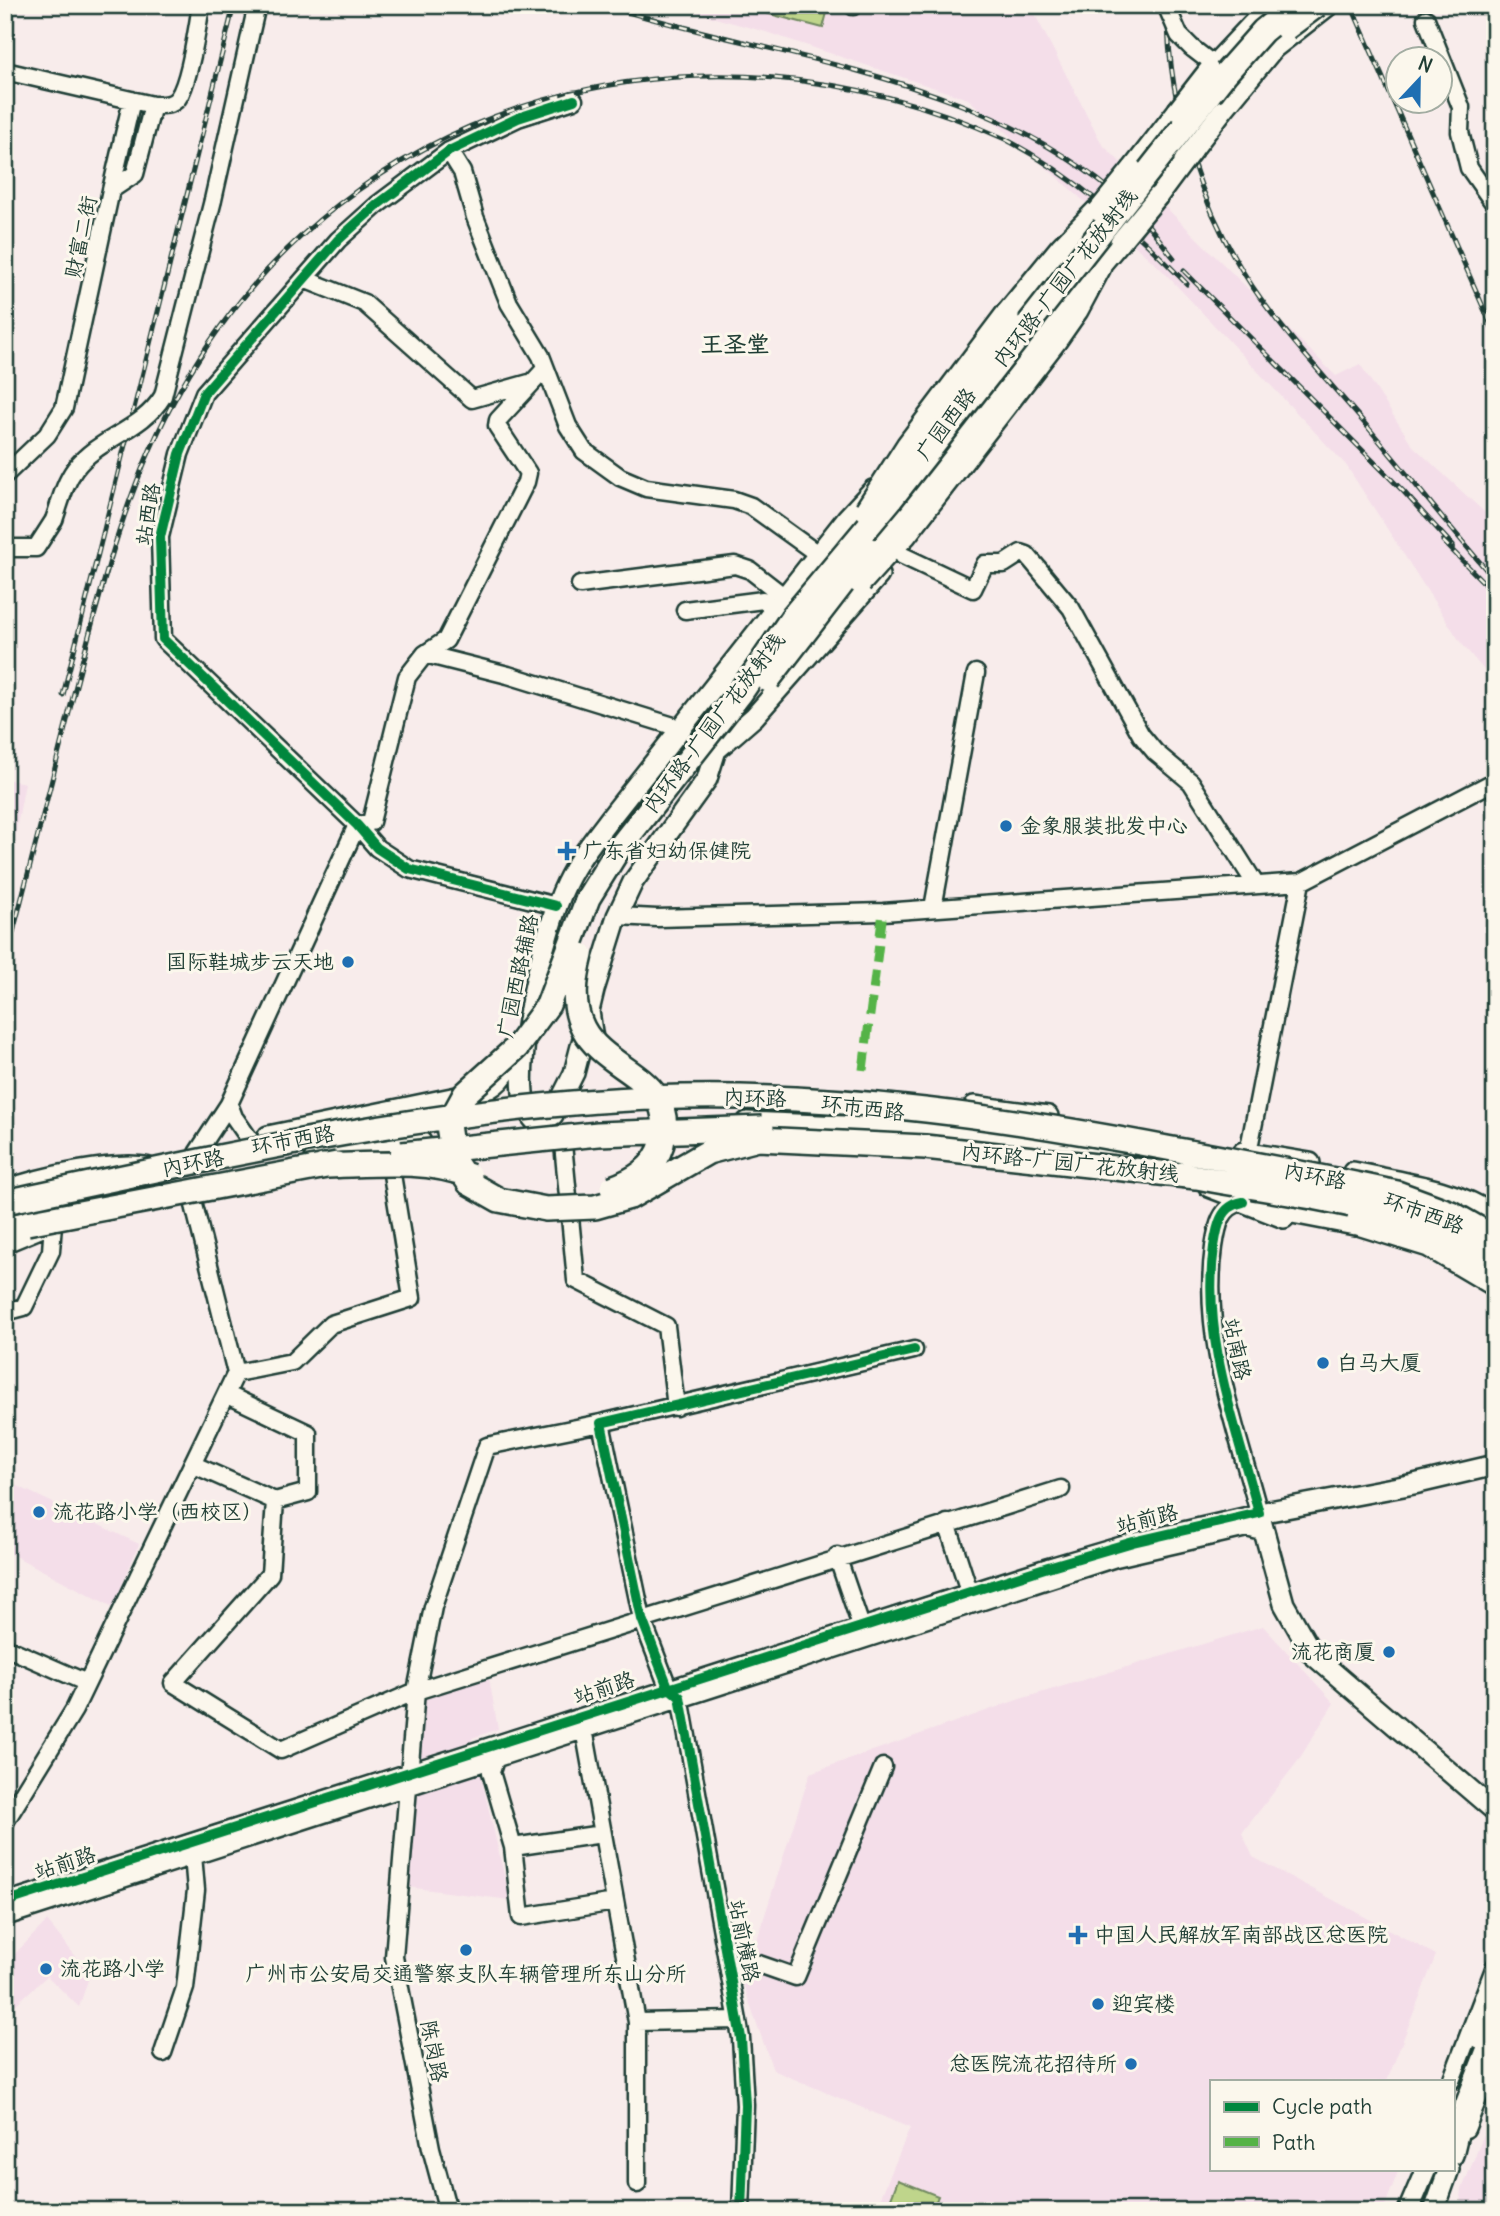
<svg xmlns="http://www.w3.org/2000/svg" width="1500" height="2216" font-family="Delius,'LXGW WenKai TC',sans-serif">
	<rect width="100%" height="100%" fill="#f8eceb"/>
	<filter id="ink" filterUnits="userSpaceOnUse"><feTurbulence type="fractalNoise" baseFrequency=".0143" numOctaves="2"/><feDisplacementMap in="SourceGraphic" scale="14" xChannelSelector="R" yChannelSelector="G"/><feConvolveMatrix kernelMatrix="1 2 1 2 8 2 1 2 1" color-interpolation-filters="sRGB"/></filter>
	<g filter="url(#ink)">
		<path fill="#f4dee9" d="M 668,5 L 1030,5 L 1102,144 L 1336,376 L 1360,364 L 1413,446 L 1495,522 L 1495,683 L 1461,643 L 1346,465 L 1160,268 L 968,99 L 766,32 Z
			M 5,779 L 25,783 L 5,889 Z
			M 5,1480 L 139,1544 L 113,1607 L 5,1551 Z
			M 1263,1626 L 1334,1703 L 1298,1761 L 1242,1833 L 1253,1857 L 1436,1955 L 1387,2081 L 1211,2081 L 1211,2169 L 1399,2169 L 1383,2211 L 875,2211 L 910,2128 L 773,2070 L 743,1984 L 810,1773 L 1020,1699 Z
			M 488,1672 L 498,1729 L 472,1738 L 510,1900 L 407,1887 L 419,1694 Z
			M 47,1921 L 90,1974 L 79,2007 L 47,1976 L 5,2014 L 5,1964 Z
			M 1495,2107 L 1495,2211 L 1460,2211 L 1462,2189 Z"/>
		<path fill="#bfd58b" stroke="#6f8960" stroke-width="2" d="M 748,5 L 829,5 L 823,28 L 747,8 Z
			M 898,2180 L 938,2196 L 932,2211 L 886,2211 Z"/>
		<g fill="none" stroke-linecap="round" stroke-linejoin="round">
			<defs>
				<path id="minor" d="M 853,6 L 853,5
					M 1426,19 L 1461,107 L 1460,132 L 1469,168 L 1495,205
					M 1192,48 L 1214,65
					M 5,71 L 153,105 C 163,105 172,106 178,98 C 189,83 198,25 201,5
					M 449,151 L 462,172 L 475,217 L 509,303 L 541,356 L 568,426 L 584,451 L 620,477 L 646,488 L 734,500 L 751,506 L 819,555
					M 111,190 L 132,100
					M 213,200 L 257,5
					M 304,279 L 364,303 L 472,399 L 529,383
					M 5,475 L 47,435 L 64,408 L 111,190 L 135,174 L 153,105
					M 5,548 L 36,548 L 54,520
					M 899,554 L 973,589 L 985,564 L 1004,564 L 1021,553 L 1027,555 L 1071,608 L 1141,735 L 1155,752 L 1191,782 L 1256,885
					M 580,585 L 735,565 L 750,570 L 786,598
					M 685,610 L 763,600 L 776,611
					M 425,654 L 508,675 L 683,729
					M 556,906 L 409,869 L 377,848 L 357,825 L 163,639 L 160,537 L 180,454 L 204,393 L 338,240 L 377,205 L 449,151 L 518,118 L 574,100
					M 933,908 L 976,673
					M 617,916 L 657,918 L 883,912 L 1301,882 L 1495,781
					M 229,1104 L 234,1117 L 250,1140
					M 563,1144 L 576,1280 L 666,1326 L 676,1407
					M 197,1153 L 229,1104 L 357,825 L 371,822 L 407,677 L 425,654 L 446,640 L 526,482 L 528,473 L 497,426 L 498,420 L 545,369
					M 1248,1153 L 1301,882
					M 5,1189 C 38,1177 115,1159 148,1166 L 149,1169
					M 192,1197 L 236,1373
					M 5,1244 L 53,1224 L 51,1251 L 24,1307 L 5,1312
					M 226,1394 L 308,1433 L 308,1492 L 275,1501
					M 192,1464 L 275,1501 L 270,1574 L 173,1683 L 281,1750 L 416,1691 L 433,1607 L 487,1446 L 601,1423
					M 947,1523 L 969,1591
					M 837,1556 L 861,1626
					M 5,1647 L 87,1683
					M 584,1729 L 637,2022 L 637,2184
					M 494,1750 L 496,1757 L 491,1772 L 513,1847 L 521,1917 L 615,1902
					M 5,1822 L 74,1710 L 236,1373 L 292,1362 L 331,1324 L 412,1298 L 390,1162
					M 513,1847 L 602,1834
					M 5,1902 L 1048,1567 L 1133,1542 L 1259,1513 C 1236,1426 1201,1338 1214,1247 C 1217,1227 1220,1206 1243,1202
					M 5,1917 L 1116,1558 L 1247,1528 L 1266,1533
					M 730,1969 L 750,1961 L 796,1977 L 883,1767
					M 637,2022 L 738,2020
					M 163,2053 L 185,1988 L 196,1890 L 193,1855
					M 1451,2081 L 1495,1966
					M 1466,2129 L 1495,2056
					M 448,2211 L 431,2148 L 394,1957 L 416,1691 L 1061,1489
					M 741,2211 L 745,2105 L 741,2038 L 680,1697 L 668,1687 L 642,1619 L 601,1423 L 914,1350"/>
				<path id="major" d="M 1209,70 L 1270,5
					M 1223,110 L 1274,48 L 1329,5
					M 1132,169 L 1177,111
					M 1158,196 L 1184,161
					M 872,555 L 1060,313 L 1120,242
					M 593,1039 L 589,1011 L 594,990 L 617,916 L 633,882 L 707,779 L 716,750 L 754,717 L 879,575
					M 974,1106 L 1048,1116
					M 553,1115 L 574,1073 L 587,1023
					M 747,1122 L 843,1126 L 885,1132
					M 544,1129 C 536,1122 528,1115 525,1104 C 513,1059 545,927 566,884 C 578,859 595,838 611,817 L 847,518 L 873,490
					M 268,1136 L 481,1092 C 503,1084 509,1068 516,1047
					M 1243,1152 L 1310,1163
					M 315,1158 L 421,1142
					M 1353,1172 C 1399,1182 1455,1188 1495,1216
					M 1209,1187 L 1253,1204
					M 1243,1202 L 1284,1218
					M 1495,1465 L 1414,1484 L 1259,1513 L 1284,1604 L 1313,1655 L 1495,1811
					M 1479,2038 L 1495,1997
					M 1453,2155 L 1465,2105 L 1495,2027
					M 1408,2211 L 1426,2169
					M 1434,2211 L 1449,2169"/>
				<path id="highway" d="M 1007,315 L 1062,248 L 1098,211
					M 887,552 L 905,534 L 1055,340 L 1076,310 L 1099,267
					M 869,1121 L 1044,1140 L 1210,1168
					M 1272,1207 L 1355,1223
					M 5,1228 L 27,1223"/>
			</defs>
			<use href="#minor" stroke="#1f3d34" stroke-width="21"/>
			<use href="#major" stroke="#1f3d34" stroke-width="24"/>
			<use href="#highway" stroke="#1f3d34" stroke-width="28"/>
			<use href="#minor" stroke="#fbf7ec" stroke-width="16"/>
			<use href="#major" stroke="#fbf7ec" stroke-width="19"/>
			<use href="#highway" stroke="#fbf7ec" stroke-width="23"/>
			<defs>
				<path id="rail" d="M 604,5 C 787,62 998,76 1141,217 C 1153,230 1163,245 1174,258
					M 1168,5 C 1166,105 1203,218 1261,299 C 1293,344 1331,384 1366,425 C 1409,476 1451,529 1495,580
					M 1351,5 L 1495,334
					M 1184,271 L 1403,491 L 1453,546
					M 1443,541 L 1495,594
					M 63,695 L 234,5
					M 5,964 C 28,873 51,783 74,693 C 101,588 127,483 181,388 C 349,93 701,0 1005,139 C 1075,176 1133,228 1187,284"/>
			</defs>
			<use href="#rail" stroke="#1f3d34" stroke-width="5"/>
			<use href="#rail" stroke="#fbf7ec" stroke-width="2.5" stroke-dasharray="8" stroke-linecap="butt"/>
			<defs>
				<path id="minor-bridge" d="M 1166,5 L 1179,35 L 1192,48
					M 54,520 C 60,503 64,484 75,469 C 99,437 142,431 163,396 L 213,200"/>
				<path id="major-bridge" d="M 1177,111 L 1209,70
					M 1184,161 L 1223,110
					M 1098,211 L 1132,169
					M 1120,242 L 1158,196"/>
				<path id="highway-bridge" d="M 1286,28 L 1317,5
					M 867,510 L 908,446 L 1007,315
					M 860,582 L 887,552
					M 768,680 L 869,549
					M 581,955 C 575,979 571,1005 583,1028 C 607,1074 679,1076 662,1144 C 655,1168 634,1180 612,1188
					M 402,1154 L 598,1134 L 762,1128
					M 323,1166 C 371,1165 424,1158 470,1176
					M 1182,1174 C 1282,1195 1410,1202 1495,1262
					M 1196,1177 L 925,1147 L 758,1139 L 708,1152 L 630,1197 L 595,1207 L 546,1209 L 499,1200 L 469,1183 L 453,1159 L 448,1125 L 465,1094 L 517,1047 L 548,1005 L 588,898 L 619,848 L 740,694 L 794,615 L 891,499 L 1225,74 L 1263,31 L 1295,5
					M 5,1202 C 228,1155 455,1102 683,1097 C 846,1094 1008,1118 1167,1148 C 1244,1162 1321,1176 1397,1193 L 1451,1213 L 1495,1238
					M 27,1223 L 337,1164
					M 1358,1223 L 1429,1245 L 1495,1284"/>
			</defs>
			<use href="#minor-bridge" stroke="#1f3d34" stroke-width="21" stroke-linecap="butt"/>
			<use href="#major-bridge" stroke="#1f3d34" stroke-width="24" stroke-linecap="butt"/>
			<use href="#highway-bridge" stroke="#1f3d34" stroke-width="28" stroke-linecap="butt"/>
			<use href="#minor-bridge" stroke="#fbf7ec" stroke-width="16"/>
			<use href="#major-bridge" stroke="#fbf7ec" stroke-width="19"/>
			<use href="#highway-bridge" stroke="#fbf7ec" stroke-width="23"/>
			<path stroke="#55b346" stroke-width="9" stroke-dasharray="18 9" stroke-linecap="butt" d="M 863,1070 L 883,912"/>
			<defs>
				<path id="cycleway" d="M 556,906 L 409,869 L 377,848 L 357,825 L 163,639 L 160,537 L 180,454 L 204,393 L 338,240 L 377,205 L 449,151 L 518,118 L 574,100
					M 5,1902 L 1048,1567 L 1133,1542 L 1259,1513 C 1236,1426 1201,1338 1214,1247 C 1217,1227 1220,1206 1243,1202
					M 741,2211 L 745,2105 L 741,2038 L 680,1697 L 668,1687 L 642,1619 L 601,1423 L 914,1350"/>
			</defs>
			<use href="#cycleway" stroke="#fbf7ec" stroke-width="15"/>
			<use href="#cycleway" stroke="#00873e" stroke-width="10"/>
		</g>
	</g>
	<g fill="#1f6fb2" stroke="#fbf7ec" stroke-width="2.5">
		<circle cx="1006" cy="826" r="7"/>
		<path d="M563.5 840.5h7v7h7v7h-7v7h-7v-7h-7v-7h7z"/>
		<circle cx="348" cy="962" r="7"/>
		<circle cx="1323" cy="1363" r="7"/>
		<circle cx="39" cy="1512" r="7"/>
		<circle cx="1389" cy="1652" r="7"/>
		<path d="M1074.5 1924.5h7v7h7v7h-7v7h-7v-7h-7v-7h7z"/>
		<circle cx="466" cy="1950" r="7"/>
		<circle cx="46" cy="1969" r="7"/>
		<circle cx="1098" cy="2004" r="7"/>
		<circle cx="1131" cy="2064" r="7"/>
	</g>
	<g text-anchor="middle" stroke-width="6" stroke-linejoin="round" paint-order="stroke">
		<g font-size="21" fill="#1f3d34" stroke="#fbf7ec">
			<text transform="translate(81 237) rotate(-78)" y="7">财富二街</text>
			<text transform="translate(1065 278) rotate(-52)" y="7">内环路-广园广花放射线</text>
			<text transform="translate(946 424) rotate(-53)" y="7">广园西路</text>
			<text transform="translate(148 514) rotate(-81)" y="7">站西路</text>
			<text transform="translate(714 723) rotate(-53)" y="7">内环路-广园广花放射线</text>
			<text transform="translate(518 976) rotate(-78)" y="7">广园西路辅路</text>
			<text transform="translate(755 1098) rotate(2)" y="7">内环路</text>
			<text transform="translate(863 1108) rotate(7)" y="7">环市西路</text>
			<text transform="translate(293 1140) rotate(-10)" y="7">环市西路</text>
			<text transform="translate(193 1163) rotate(-11)" y="7">内环路</text>
			<text transform="translate(1070 1163) rotate(6)" y="7">内环路-广园广花放射线</text>
			<text transform="translate(1315 1176) rotate(11)" y="7">内环路</text>
			<text transform="translate(1424 1213) rotate(20)" y="7">环市西路</text>
			<text transform="translate(1237 1349) rotate(78)" y="7">站南路</text>
			<text transform="translate(1147 1519) rotate(-14)" y="7">站前路</text>
			<text transform="translate(604 1688) rotate(-18)" y="7">站前路</text>
			<text transform="translate(65 1863) rotate(-18)" y="7">站前路</text>
			<text transform="translate(744 1941) rotate(79)" y="7">站前横路</text>
			<text transform="translate(434 2051) rotate(79)" y="7">陈岗路</text>
		</g>
		<g font-size="21" fill="#1f3d34" stroke="#fbf7ec" text-anchor="start">
			<text x="1020" y="833">金象服装批发中心</text>
			<text x="583" y="858">广东省妇幼保健院</text>
			<text x="334" y="969" text-anchor="end">国际鞋城步云天地</text>
			<text x="1337" y="1370">白马大厦</text>
			<text x="53" y="1519">流花路小学（西校区）</text>
			<text x="1375" y="1659" text-anchor="end">流花商厦</text>
			<text x="1094" y="1942">中国人民解放军南部战区总医院</text>
			<text x="60" y="1976">流花路小学</text>
			<text x="466" y="1981" text-anchor="middle">广州市公安局交通警察支队车辆管理所东山分所</text>
			<text x="1112" y="2011">迎宾楼</text>
			<text x="1117" y="2071" text-anchor="end">总医院流花招待所</text>
		</g>
		<g font-size="23" font-weight="bold" fill="#1f3d34" stroke="#fbf7ec">
			<text x="735" y="352">王圣堂</text>
		</g>
	</g>
	<rect width="1500" height="2216" fill="none" stroke="#fbf7ec" stroke-width="28"/>
	<rect x="14" y="14" width="1472" height="2188" fill="none" stroke="#1f3d34" stroke-width="2.5" filter="url(#ink)"/>
	<rect x="1210" y="2080" width="245" height="91" fill="#fbf7ec" stroke="#a3ada2" stroke-width="2"/>
	<rect x="1224" y="2102" width="35" height="10" fill="#00873e" stroke="#a3ada2" stroke-width="2"/>
	<text x="1272" y="2114" font-size="21" fill="#1f3d34">Cycle path</text>
	<rect x="1224" y="2137" width="35" height="10" fill="#55b346" stroke="#a3ada2" stroke-width="2"/>
	<text x="1272" y="2150" font-size="21" fill="#1f3d34">Path</text>
	<g transform="translate(1419 80) rotate(22)"><circle r="33" fill="#fbf7ec" stroke="#a3ada2" stroke-width="2"/>
	<path d="M0-5L12 26L0 18L-12 26Z" fill="#1f6fb2"/>
	<text y="-10" font-size="19" font-weight="bold" text-anchor="middle" fill="#1f3d34">N</text>
	</g>
</svg>
